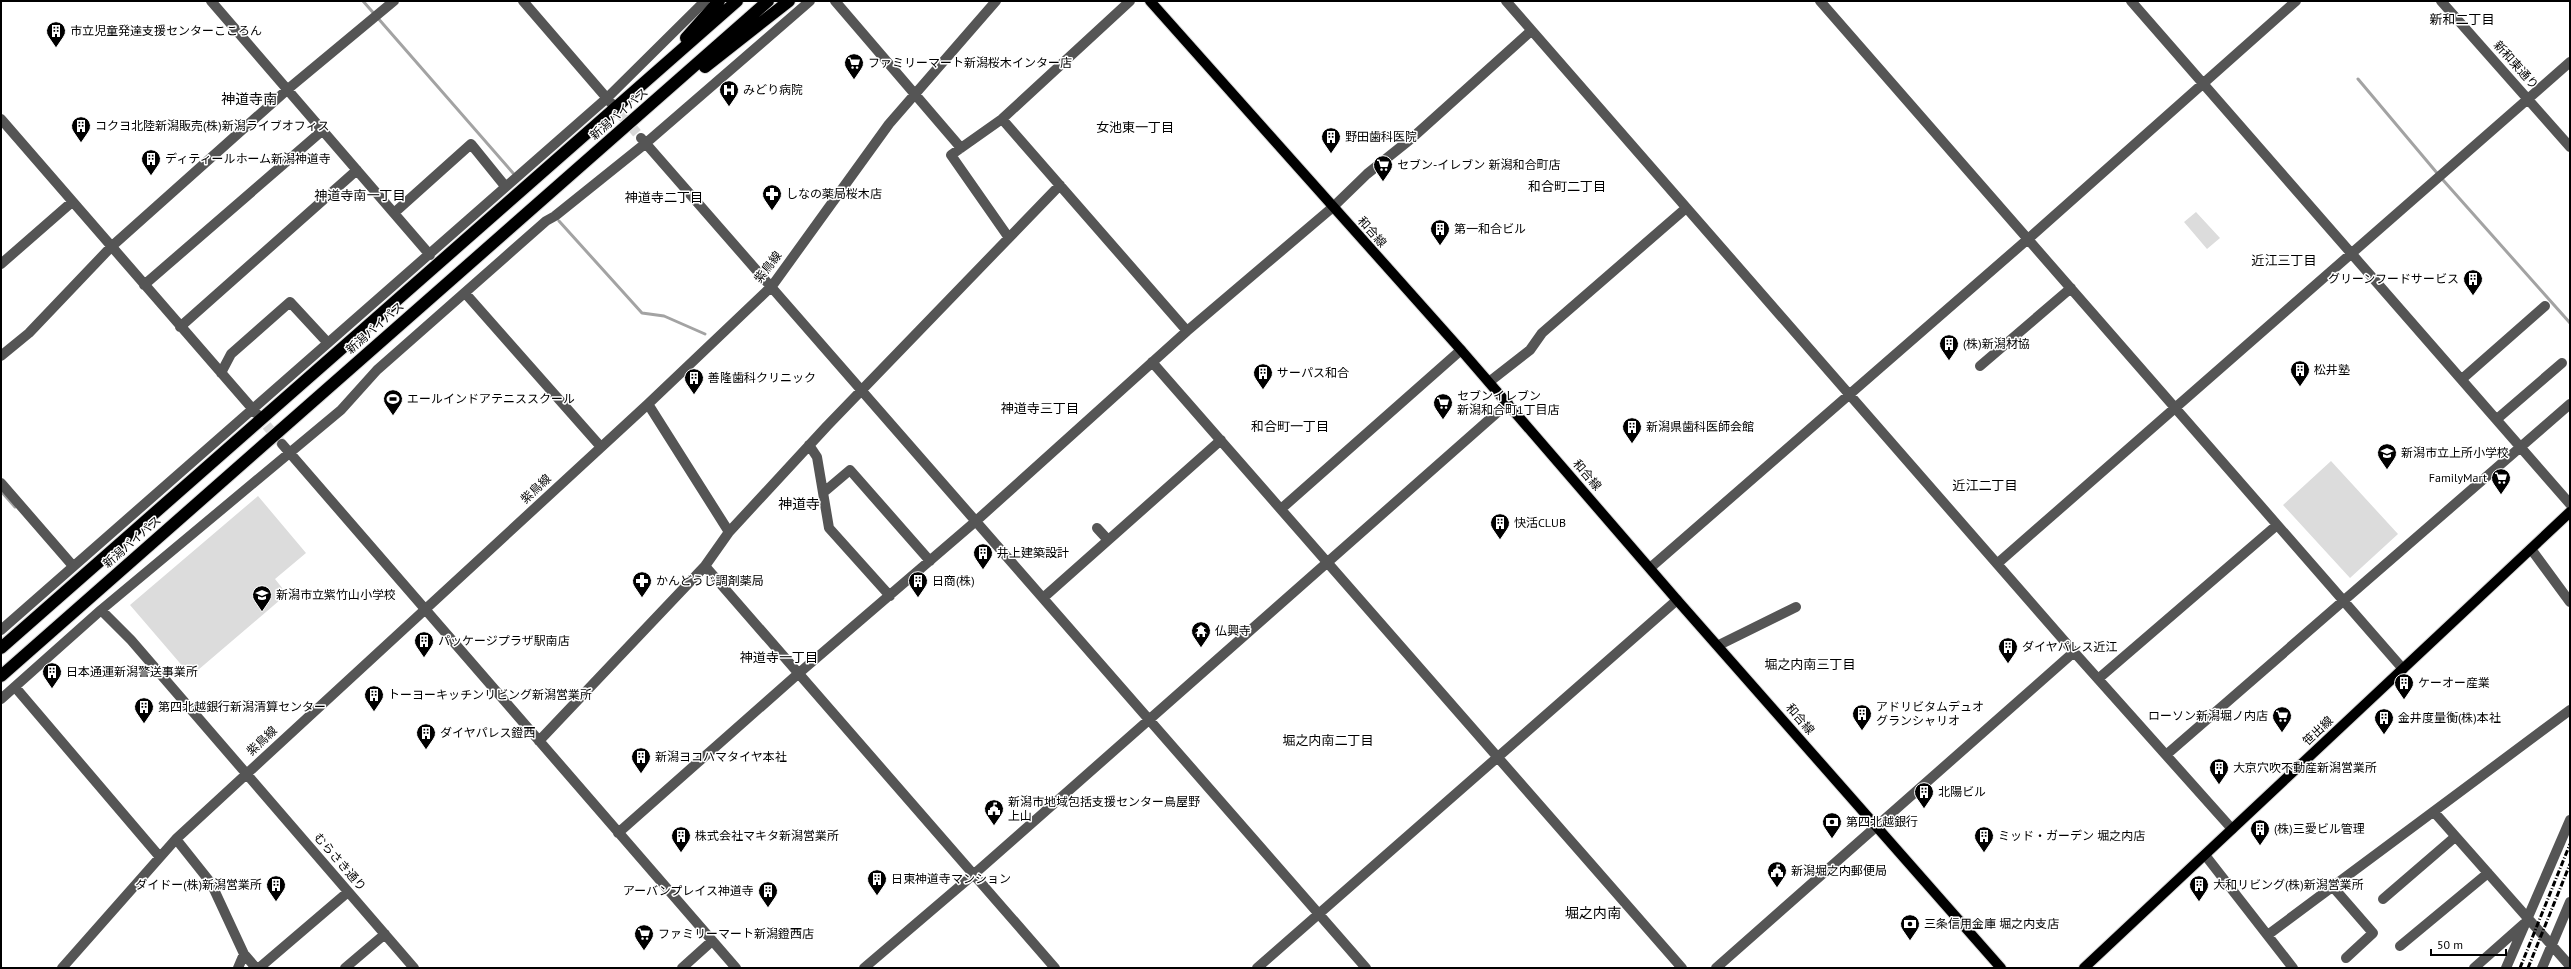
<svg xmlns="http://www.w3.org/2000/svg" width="2571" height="969" font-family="'PT Sans','Noto Sans JP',sans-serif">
	<rect width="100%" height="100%" fill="#fff"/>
	<path fill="#dcdcdc" d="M 2196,212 L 2220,238 L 2207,249 L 2184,222 Z
		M 2331,461 L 2398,534 L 2350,578 L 2283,505 Z
		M 258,496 L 306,553 L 275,579 L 287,594 L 191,676 L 130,605 Z"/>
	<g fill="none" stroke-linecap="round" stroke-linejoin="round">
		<path stroke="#a3a3a3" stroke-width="3" d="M 363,1 L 513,173
			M 2358,79 L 2437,173
			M 2443,180 L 2570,323
			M 559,221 L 642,313 L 664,316 L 705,334
			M 1,491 L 15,507"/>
		<path stroke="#d9d9d9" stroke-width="10" stroke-dasharray="10 5" stroke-linecap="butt" d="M 611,103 L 641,138
			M 257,414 L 282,444"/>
		<defs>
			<path id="major" d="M 1150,1 L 1461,350 L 1677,600 L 2001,968
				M 2084,968 L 2570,512"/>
			<path id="highway" d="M 686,38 L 719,1
				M 705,67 L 789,1
				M 1,648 L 737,1
				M 1,676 L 768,1"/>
		</defs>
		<use href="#major" stroke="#dbdbdb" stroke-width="12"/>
		<use href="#highway" stroke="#dbdbdb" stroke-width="14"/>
		<path stroke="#555" stroke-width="10" d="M 211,1 L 430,255
			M 523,1 L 611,103
			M 835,1 L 961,148
			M 1506,1 L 2074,652 L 2232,829
			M 1820,1 L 2403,669
			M 2131,1 L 2570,504
			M 2441,1 L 2570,147
			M 1,119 L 257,414
			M 1002,119 L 1187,331
			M 641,138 L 1366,968
			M 394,213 L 471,144 L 505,186
			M 1009,238 L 951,155 L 1002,119 L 1130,1
			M 1,264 L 72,202
			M 144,285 L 323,130
			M 465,293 L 601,447
			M 180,327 L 357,170
			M 1,356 L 29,333 L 111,247 L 288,89 L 394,1
			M 1152,362 L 1682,968
			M 1980,366 L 2071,288
			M 221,373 L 231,354 L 290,302 L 327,342
			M 2462,379 L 2545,306
			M 1489,382 L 1530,350 L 1542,333 L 1685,209
			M 648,404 L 729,532
			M 2497,419 L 2562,363
			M 282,444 L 736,968
			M 809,445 L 817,457 L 829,528 L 890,596
			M 1,483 L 73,566
			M 824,492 L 850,470 L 930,561
			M 1281,509 L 1461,350
			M 1097,528 L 1108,540
			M 2531,549 L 2570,602
			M 1998,563 L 2570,62
			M 705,566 L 1055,968
			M 1650,568 L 2028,239 L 2296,1
			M 1043,598 L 1221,440
			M 101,610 L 131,640 L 414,968
			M 1,630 L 607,98 L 705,1
			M 1719,645 L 1796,607
			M 2098,679 L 2277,525
			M 15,687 L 159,856
			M 1,699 L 101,610 L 341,410 L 377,370 L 546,221 L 555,216 L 646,143 L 810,1
			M 539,741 L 705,566 L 729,532 L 827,426 L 1060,185
			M 2166,755 L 2570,404
			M 2434,812 L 2570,966
			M 618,833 L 799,673 L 976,521 L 1187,331 L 1333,207 L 1367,174 L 1412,138 L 1531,31
			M 176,839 L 211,883 L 244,954 L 256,968
			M 2205,855 L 2293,968
			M 2333,887 L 2373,933 L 2346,958
			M 2383,899 L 2455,837
			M 2269,934 L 2570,710
			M 2400,946 L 2488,873
			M 62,968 L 176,839 L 648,404 L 772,286 L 889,124 L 996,1
			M 238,968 L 244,954
			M 259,968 L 348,892
			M 345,968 L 385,934
			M 682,968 L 712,941
			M 864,968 L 973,875 L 1508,403
			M 1257,968 L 1677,600
			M 1716,968 L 2074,652
			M 2474,968 L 2526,922
			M 2506,968 L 2570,820
			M 2542,968 L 2570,902"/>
		<use href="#major" stroke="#000" stroke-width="10"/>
		<use href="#highway" stroke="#000" stroke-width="12"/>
		<path stroke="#000" stroke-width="3" stroke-dasharray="6 2 1 2" stroke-linecap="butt" d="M 2520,968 L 2570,844
			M 2528,968 L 2570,864"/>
	</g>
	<defs>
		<symbol id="building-pin" viewBox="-11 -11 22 30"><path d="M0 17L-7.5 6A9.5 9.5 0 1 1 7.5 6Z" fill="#000" stroke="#fff"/><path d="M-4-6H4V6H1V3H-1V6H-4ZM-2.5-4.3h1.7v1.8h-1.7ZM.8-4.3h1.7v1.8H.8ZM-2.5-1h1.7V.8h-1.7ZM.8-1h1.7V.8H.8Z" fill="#fff"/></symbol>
		<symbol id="supermarket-pin" viewBox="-11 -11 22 30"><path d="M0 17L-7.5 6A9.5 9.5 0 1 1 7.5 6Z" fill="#000" stroke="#fff"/><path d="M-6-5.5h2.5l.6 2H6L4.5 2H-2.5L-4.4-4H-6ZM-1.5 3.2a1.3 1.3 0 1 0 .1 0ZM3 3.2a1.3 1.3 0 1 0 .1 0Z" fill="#fff"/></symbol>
		<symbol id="hospital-pin" viewBox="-11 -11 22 30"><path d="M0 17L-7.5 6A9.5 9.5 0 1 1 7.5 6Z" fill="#000" stroke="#fff"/><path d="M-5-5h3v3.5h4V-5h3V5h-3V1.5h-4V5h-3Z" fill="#fff"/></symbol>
		<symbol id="pharmacy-pin" viewBox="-11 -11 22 30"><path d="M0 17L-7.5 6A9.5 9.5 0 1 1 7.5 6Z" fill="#000" stroke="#fff"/><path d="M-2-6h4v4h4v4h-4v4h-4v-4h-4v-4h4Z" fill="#fff"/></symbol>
		<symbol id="stadium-pin" viewBox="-11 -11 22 30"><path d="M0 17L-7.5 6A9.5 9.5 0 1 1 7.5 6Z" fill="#000" stroke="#fff"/><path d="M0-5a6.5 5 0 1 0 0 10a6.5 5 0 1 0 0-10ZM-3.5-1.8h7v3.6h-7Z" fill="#fff"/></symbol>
		<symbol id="school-pin" viewBox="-11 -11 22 30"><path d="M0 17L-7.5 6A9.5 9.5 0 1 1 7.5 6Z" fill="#000" stroke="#fff"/><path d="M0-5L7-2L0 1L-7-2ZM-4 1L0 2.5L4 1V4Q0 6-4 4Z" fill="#fff"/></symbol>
		<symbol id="temple-pin" viewBox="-11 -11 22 30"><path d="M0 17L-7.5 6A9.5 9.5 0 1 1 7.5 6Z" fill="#000" stroke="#fff"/><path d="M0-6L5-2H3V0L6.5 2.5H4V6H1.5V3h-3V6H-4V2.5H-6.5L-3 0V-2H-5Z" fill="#fff"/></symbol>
		<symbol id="civic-pin" viewBox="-11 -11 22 30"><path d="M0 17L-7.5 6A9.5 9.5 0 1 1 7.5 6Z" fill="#000" stroke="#fff"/><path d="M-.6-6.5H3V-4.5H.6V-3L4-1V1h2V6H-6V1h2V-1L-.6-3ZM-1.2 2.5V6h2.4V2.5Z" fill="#fff"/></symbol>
		<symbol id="bank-pin" viewBox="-11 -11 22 30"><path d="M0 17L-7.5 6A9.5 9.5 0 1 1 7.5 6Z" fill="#000" stroke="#fff"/><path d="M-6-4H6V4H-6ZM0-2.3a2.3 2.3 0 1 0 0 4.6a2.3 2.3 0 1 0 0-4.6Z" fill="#fff"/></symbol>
	</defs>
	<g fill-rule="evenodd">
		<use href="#building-pin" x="45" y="20" width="22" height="30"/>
		<use href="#supermarket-pin" x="843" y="52" width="22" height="30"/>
		<use href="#hospital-pin" x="718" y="79" width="22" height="30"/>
		<use href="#building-pin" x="70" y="115" width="22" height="30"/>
		<use href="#building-pin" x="1320" y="126" width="22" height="30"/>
		<use href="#building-pin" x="140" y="148" width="22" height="30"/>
		<use href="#supermarket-pin" x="1372" y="154" width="22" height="30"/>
		<use href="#pharmacy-pin" x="761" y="183" width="22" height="30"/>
		<use href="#building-pin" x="1429" y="218" width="22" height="30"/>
		<use href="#building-pin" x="2462" y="268" width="22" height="30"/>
		<use href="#building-pin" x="1938" y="333" width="22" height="30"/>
		<use href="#building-pin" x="2289" y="359" width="22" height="30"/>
		<use href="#building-pin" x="1252" y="362" width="22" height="30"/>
		<use href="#building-pin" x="683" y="367" width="22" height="30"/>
		<use href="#stadium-pin" x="382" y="388" width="22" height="30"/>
		<use href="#supermarket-pin" x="1432" y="392" width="22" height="30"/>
		<use href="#building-pin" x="1621" y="416" width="22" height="30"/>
		<use href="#school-pin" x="2376" y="442" width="22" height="30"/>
		<use href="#supermarket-pin" x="2490" y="467" width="22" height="30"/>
		<use href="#building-pin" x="1489" y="512" width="22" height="30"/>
		<use href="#building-pin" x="972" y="542" width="22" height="30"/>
		<use href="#pharmacy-pin" x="631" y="570" width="22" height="30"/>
		<use href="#building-pin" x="907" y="570" width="22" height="30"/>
		<use href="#school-pin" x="251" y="584" width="22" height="30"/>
		<use href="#temple-pin" x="1190" y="620" width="22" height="30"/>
		<use href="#building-pin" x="413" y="630" width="22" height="30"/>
		<use href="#building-pin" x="1997" y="636" width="22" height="30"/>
		<use href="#building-pin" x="41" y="661" width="22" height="30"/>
		<use href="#building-pin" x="2393" y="672" width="22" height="30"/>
		<use href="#building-pin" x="363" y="684" width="22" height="30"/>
		<use href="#building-pin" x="133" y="696" width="22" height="30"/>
		<use href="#building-pin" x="1851" y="703" width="22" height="30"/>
		<use href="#supermarket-pin" x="2271" y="705" width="22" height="30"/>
		<use href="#building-pin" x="2373" y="707" width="22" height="30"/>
		<use href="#building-pin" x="415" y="722" width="22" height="30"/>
		<use href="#building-pin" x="630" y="746" width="22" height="30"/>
		<use href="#building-pin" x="2208" y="757" width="22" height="30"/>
		<use href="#building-pin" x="1913" y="781" width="22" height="30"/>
		<use href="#civic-pin" x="983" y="798" width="22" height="30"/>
		<use href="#bank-pin" x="1821" y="811" width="22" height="30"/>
		<use href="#building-pin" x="2249" y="818" width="22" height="30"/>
		<use href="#building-pin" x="670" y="825" width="22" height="30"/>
		<use href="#building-pin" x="1973" y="825" width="22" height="30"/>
		<use href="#civic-pin" x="1766" y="860" width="22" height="30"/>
		<use href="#building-pin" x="866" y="868" width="22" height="30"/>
		<use href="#building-pin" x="265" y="874" width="22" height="30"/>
		<use href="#building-pin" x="2188" y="874" width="22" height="30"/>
		<use href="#building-pin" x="757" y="880" width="22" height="30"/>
		<use href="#bank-pin" x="1899" y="913" width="22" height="30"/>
		<use href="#supermarket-pin" x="633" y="923" width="22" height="30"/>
	</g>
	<g text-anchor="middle" stroke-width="3" stroke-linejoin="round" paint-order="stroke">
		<g font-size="12" fill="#000" stroke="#fff" text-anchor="start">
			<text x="70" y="35">市立児童発達支援センターこころん</text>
			<text x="868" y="67">ファミリーマート新潟桜木インター店</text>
			<text x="743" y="94">みどり病院</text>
			<text x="95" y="130">コクヨ北陸新潟販売(株)新潟ライブオフィス</text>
			<text x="1345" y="141">野田歯科医院</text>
			<text x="165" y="163">ディティールホーム新潟神道寺</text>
			<text x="1397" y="169">セブン-イレブン 新潟和合町店</text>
			<text x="786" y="198">しなの薬局桜木店</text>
			<text x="1454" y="233">第一和合ビル</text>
			<text x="2459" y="283" text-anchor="end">グリーンフードサービス</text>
			<text x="1963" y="348">(株)新潟材協</text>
			<text x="2314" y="374">松井塾</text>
			<text x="1277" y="377">サーパス和合</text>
			<text x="708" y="382">善隆歯科クリニック</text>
			<text x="1457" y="400">セブンイレブン<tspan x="1457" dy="14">新潟和合町1丁目店</tspan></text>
			<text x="407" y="403">エールインドアテニススクール</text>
			<text x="1646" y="431">新潟県歯科医師会館</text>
			<text x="2401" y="457">新潟市立上所小学校</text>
			<text x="2487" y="482" text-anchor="end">FamilyMart</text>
			<text x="1514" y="527">快活CLUB</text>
			<text x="997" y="557">井上建築設計</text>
			<text x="656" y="585">かんどうじ調剤薬局</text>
			<text x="932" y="585">日商(株)</text>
			<text x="276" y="599">新潟市立紫竹山小学校</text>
			<text x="1215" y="635">仏興寺</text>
			<text x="438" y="645">パッケージプラザ駅南店</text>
			<text x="2022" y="651">ダイヤパレス近江</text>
			<text x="66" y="676">日本通運新潟警送事業所</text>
			<text x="2418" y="687">ケーオー産業</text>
			<text x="388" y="699">トーヨーキッチンリビング新潟営業所</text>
			<text x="158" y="711">第四北越銀行新潟清算センター</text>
			<text x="1876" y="711">アドリビタムデュオ<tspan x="1876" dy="14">グランシャリオ</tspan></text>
			<text x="2268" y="720" text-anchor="end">ローソン新潟堀ノ内店</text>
			<text x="2398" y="722">金井度量衡(株)本社</text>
			<text x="440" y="737">ダイヤパレス鐙西</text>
			<text x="655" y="761">新潟ヨコハマタイヤ本社</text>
			<text x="2233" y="772">大京穴吹不動産新潟営業所</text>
			<text x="1938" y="796">北陽ビル</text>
			<text x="1008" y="806">新潟市地域包括支援センター鳥屋野<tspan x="1008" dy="14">上山</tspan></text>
			<text x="1846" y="826">第四北越銀行</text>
			<text x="2274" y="833">(株)三愛ビル管理</text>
			<text x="695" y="840">株式会社マキタ新潟営業所</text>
			<text x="1998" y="840">ミッド・ガーデン 堀之内店</text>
			<text x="1791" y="875">新潟堀之内郵便局</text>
			<text x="891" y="883">日東神道寺マンション</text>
			<text x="262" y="889" text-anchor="end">ダイドー(株)新潟営業所</text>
			<text x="2213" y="889">大和リビング(株)新潟営業所</text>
			<text x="754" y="895" text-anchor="end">アーバンプレイス神道寺</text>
			<text x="1924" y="928">三条信用金庫 堀之内支店</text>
			<text x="658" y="938">ファミリーマート新潟鐙西店</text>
		</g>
		<g font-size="12" fill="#000" stroke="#fff">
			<text transform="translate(2516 65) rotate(48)" y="4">新和東通り</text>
			<text transform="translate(619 114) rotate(-41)" y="4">新潟バイパス</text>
			<text transform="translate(1372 232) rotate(48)" y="4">和合線</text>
			<text transform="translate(768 267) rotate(-52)" y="4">紫鳥線</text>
			<text transform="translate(375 328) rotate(-41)" y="4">新潟バイパス</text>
			<text transform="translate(1587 475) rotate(49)" y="4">和合線</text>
			<text transform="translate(536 489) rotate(-43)" y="4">紫鳥線</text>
			<text transform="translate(132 542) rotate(-41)" y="4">新潟バイパス</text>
			<text transform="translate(1800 719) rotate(49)" y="4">和合線</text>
			<text transform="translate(2318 731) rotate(-43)" y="4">笹出線</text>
			<text transform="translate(262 741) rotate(-43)" y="4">紫鳥線</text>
			<text transform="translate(340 862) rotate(49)" y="4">むらさき通り</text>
		</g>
		<g font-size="13" fill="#000" stroke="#fff">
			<text x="2462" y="24">新和二丁目</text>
			<text x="1135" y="132">女池東一丁目</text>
			<text x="1567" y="191">和合町二丁目</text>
			<text x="360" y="200">神道寺南一丁目</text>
			<text x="664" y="202">神道寺二丁目</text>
			<text x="2284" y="265">近江三丁目</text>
			<text x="1040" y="413">神道寺三丁目</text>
			<text x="1290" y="431">和合町一丁目</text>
			<text x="1985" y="490">近江二丁目</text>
			<text x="779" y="662">神道寺一丁目</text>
			<text x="1810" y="669">堀之内南三丁目</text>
			<text x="1328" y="745">堀之内南二丁目</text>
		</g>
		<g font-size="14" fill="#000" stroke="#fff">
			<text x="249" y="104">神道寺南</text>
			<text x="799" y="509">神道寺</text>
			<text x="1593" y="918">堀之内南</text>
		</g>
	</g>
	<rect width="2571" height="969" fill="none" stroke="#000000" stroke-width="4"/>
	<path d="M2431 949v6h75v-6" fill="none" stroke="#000000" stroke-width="2"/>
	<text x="2437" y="949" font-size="12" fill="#000000" stroke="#ffffff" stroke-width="3" paint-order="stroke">50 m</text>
</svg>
